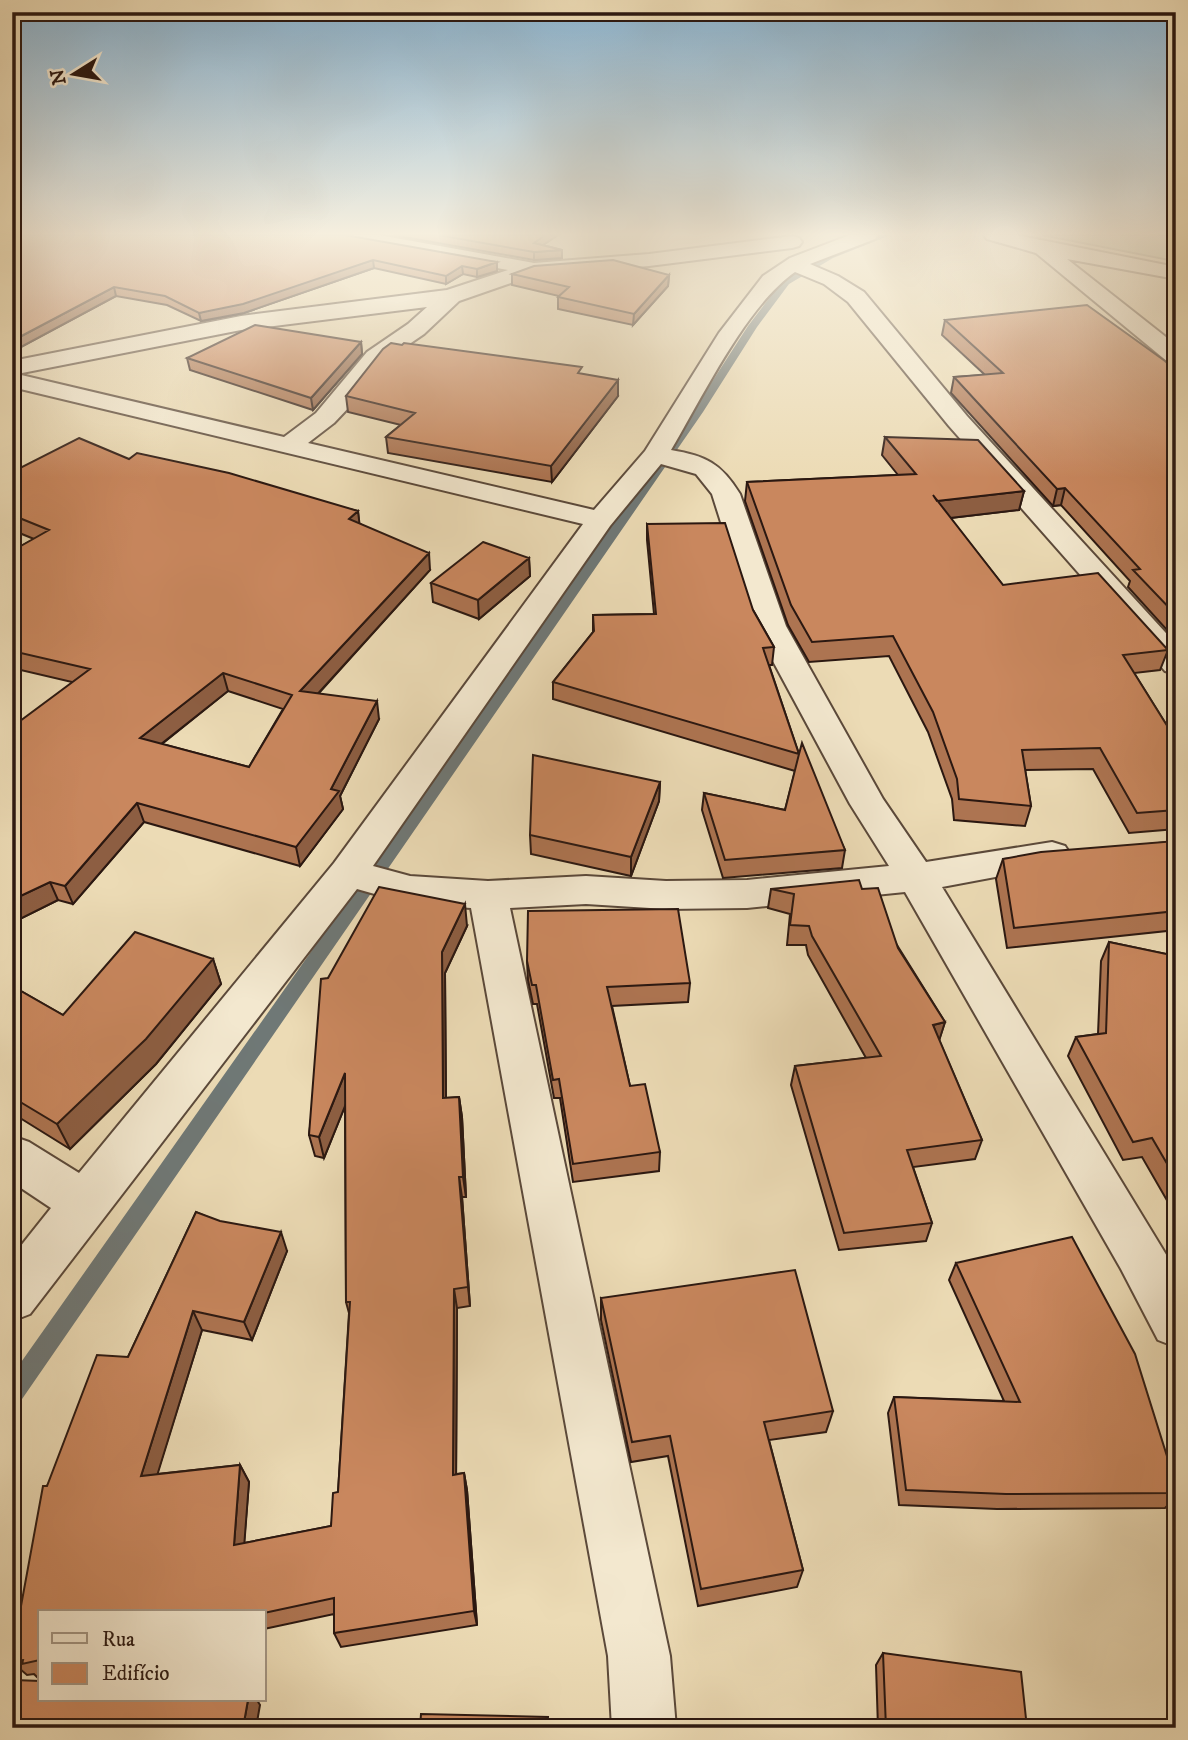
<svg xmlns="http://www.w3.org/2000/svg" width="1188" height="1740" font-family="'IM FELL DW Pica',serif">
	<rect width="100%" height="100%" fill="#ecdbb5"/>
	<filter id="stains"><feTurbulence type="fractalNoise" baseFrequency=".00286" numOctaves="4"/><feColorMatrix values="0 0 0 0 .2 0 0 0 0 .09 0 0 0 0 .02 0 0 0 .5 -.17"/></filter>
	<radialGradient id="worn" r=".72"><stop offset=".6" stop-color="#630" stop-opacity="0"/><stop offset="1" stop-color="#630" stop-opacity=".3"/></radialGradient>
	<path fill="#b3c191" stroke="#6f6c51" stroke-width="2" d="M 1042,235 L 1176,235 L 1176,259 L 1174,261 Z"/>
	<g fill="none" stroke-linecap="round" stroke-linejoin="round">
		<path fill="#6f7876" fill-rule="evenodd" d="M 880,235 L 891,235 L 833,258 L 789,284 L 757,327 L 703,412 L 20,1402 L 12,1405 L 12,1375 L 693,411 L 748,326 L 783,280 L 827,254 Z"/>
		<defs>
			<path id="minor" d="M 337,235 L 379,235 L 534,263 L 649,254 L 792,236 L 799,238 L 802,242 L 799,246 L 792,248 L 649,266 L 534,275 L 459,301 L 424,334 L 383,362 L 352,404 L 334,423 L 308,443 L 594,510 L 645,451 L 719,333 L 763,276 L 790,258 L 850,235 L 878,235 L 875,239 L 810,264 L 838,276 L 864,292 L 967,416 L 1176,644 L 1176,674 L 1165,671 L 949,426 L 848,302 L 824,284 L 795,272 C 746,306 702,398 671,450 C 706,456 721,463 740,494 L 786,626 L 883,799 L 926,862 L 1052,842 L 1065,846 L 1071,855 L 1065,864 L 942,887 L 1176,1271 L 1176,1347 L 1158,1340 L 1121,1269 L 905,892 L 747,908 L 666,909 L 586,904 L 510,908 L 670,1656 L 676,1728 L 612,1728 L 608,1656 L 471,908 L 410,904 L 357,889 L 30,1314 L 12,1321 L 12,1257 L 51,1208 L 12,1182 L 12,1136 L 29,1142 L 79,1173 L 334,863 L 583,524 L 12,387 L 12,361 L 241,316 L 447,290 L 508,270 L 347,241 ZM 427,307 L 408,324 L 367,352 L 316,413 L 284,437 L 17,374 L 241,330 ZM 661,464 L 696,474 L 712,494 L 754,626 L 850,804 L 889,866 L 747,880 L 666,881 L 586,876 L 488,881 L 410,876 L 373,866 L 610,526 Z
				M 984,235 L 1016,235 L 1176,267 L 1176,279 L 1067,259 L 1176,345 L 1176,364 L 1168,362 L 1036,253 L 987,239 Z"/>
		</defs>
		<use href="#minor" stroke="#5b493a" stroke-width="4"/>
		<use href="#minor" fill="#f3e8cf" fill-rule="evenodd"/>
	</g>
	<path fill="#ad7451" stroke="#2b1811" stroke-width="2" fill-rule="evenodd" d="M 12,235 L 497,262 L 497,271 L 477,277 L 463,274 L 446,284 L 374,268 L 244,313 L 201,321 L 167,305 L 116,296 L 21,347 Z
		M 393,235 L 558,235 L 543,245 L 562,250 L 562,258 L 534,260 Z
		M 512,274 L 669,275 L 668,286 L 633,325 L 558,309 L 558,297 L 559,296 L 512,285 Z
		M 945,320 L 1176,371 L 1176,640 L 1128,587 L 1130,581 L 1061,505 L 1053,506 L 951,393 L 954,377 L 985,375 L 942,335 Z
		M 361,342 L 362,354 L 313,410 L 190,370 L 187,358 Z
		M 582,374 L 618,396 L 552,482 L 388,453 L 386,437 L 401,425 L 348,412 L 346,396 Z
		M 885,437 L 1024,491 L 1019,510 L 950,518 L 1003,585 L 1168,650 L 1160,670 L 1134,673 L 1176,740 L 1176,829 L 1129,833 L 1093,769 L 1025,770 L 1031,806 L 1025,826 L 954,820 L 952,799 L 928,732 L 889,656 L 809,662 L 788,625 L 745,501 L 747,482 L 898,475 L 882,455 Z
		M 129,459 L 358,511 L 359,523 L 430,570 L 319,693 L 379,719 L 340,796 L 343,809 L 300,866 L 144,822 L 73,904 L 58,900 L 12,923 L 72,682 L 12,668 L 12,551 L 34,539 L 12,530 L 12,472 ZM 228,691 L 283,709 L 249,767 L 162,744 Z
		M 647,524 L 753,610 L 774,647 L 772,665 L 769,665 L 799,754 L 845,850 L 842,868 L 723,878 L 702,810 L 704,793 L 785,810 L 795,771 L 553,699 L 553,682 L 593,632 L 593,615 L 654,614 L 647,540 Z
		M 529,558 L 530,576 L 479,619 L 433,602 L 431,583 Z
		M 660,782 L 659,801 L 631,876 L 531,854 L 530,835 Z
		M 1176,841 L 1176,930 L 1007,948 L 996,879 L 1003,859 Z
		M 771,889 L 862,889 L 945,1022 L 939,1040 L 982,1140 L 975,1159 L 913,1167 L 932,1223 L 926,1241 L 839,1250 L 791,1085 L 795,1066 L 866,1058 L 808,955 L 806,945 L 787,945 L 790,914 L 768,908 Z
		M 467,926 L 445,973 L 446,1098 L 459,1097 L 462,1117 L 466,1197 L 462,1197 L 470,1306 L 457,1308 L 456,1474 L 464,1473 L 467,1490 L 477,1625 L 341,1647 L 334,1633 L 334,1614 L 264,1629 L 264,1612 L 40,1612 L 40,1676 L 37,1677 L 34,1674 L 27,1675 L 12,1662 L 12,1655 L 47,1486 L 128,1357 L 196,1212 L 287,1251 L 252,1340 L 202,1330 L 157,1474 L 240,1465 L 249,1482 L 244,1543 L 331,1526 L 338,1492 L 349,1313 L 346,1302 L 345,1106 L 324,1158 L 315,1156 L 309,1135 L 328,978 Z
		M 1109,942 L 1176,956 L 1176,1216 L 1142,1157 L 1123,1160 L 1068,1056 L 1076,1037 L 1098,1034 L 1101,961 Z
		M 213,959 L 221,984 L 156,1064 L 70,1149 L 12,1113 L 12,986 L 63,1015 Z
		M 527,961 L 690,983 L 688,1002 L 612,1006 L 630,1086 L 660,1152 L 659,1171 L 573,1182 L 560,1098 L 554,1098 L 537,1004 L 533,1004 L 528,980 Z
		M 956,1263 L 1176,1485 L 1176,1497 L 1165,1508 L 997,1509 L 899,1505 L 888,1413 L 894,1397 L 1004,1401 L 949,1280 Z
		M 601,1298 L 833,1411 L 826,1432 L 769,1440 L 803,1570 L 797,1587 L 698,1606 L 668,1456 L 631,1462 L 601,1320 Z
		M 883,1653 L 1027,1728 L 878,1728 L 876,1665 Z"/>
	<path fill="#8d5e42" stroke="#2b1811" stroke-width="2" d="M 545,235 L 558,235 L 534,251 L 534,243 Z
		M 562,250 L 562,258 L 534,260 L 534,252 Z
		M 373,260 L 374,268 L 244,313 L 201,321 L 199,313 Z
		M 497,262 L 497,271 L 477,277 L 477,269 Z
		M 462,266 L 463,274 L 446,284 L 446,276 Z
		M 669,275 L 668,286 L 633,325 L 634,314 Z
		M 114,287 L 116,296 L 21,347 L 12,351 L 12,341 Z
		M 361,342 L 362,354 L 313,410 L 311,398 Z
		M 618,380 L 618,396 L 552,482 L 551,466 Z
		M 1065,488 L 1061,505 L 1053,506 L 1057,489 Z
		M 1024,491 L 1019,510 L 933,520 L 937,501 Z
		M 358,511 L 360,528 L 349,519 Z
		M 429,553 L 430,570 L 304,709 L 300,691 Z
		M 529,558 L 530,576 L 479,619 L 478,600 Z
		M 223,673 L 228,691 L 146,756 L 140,738 Z
		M 377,701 L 379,719 L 340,796 L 343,809 L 300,866 L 296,847 L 331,789 Z
		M 660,782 L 659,801 L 631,876 L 631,857 Z
		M 137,803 L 144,822 L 73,904 L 65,886 Z
		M 50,882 L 58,900 L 12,923 L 12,900 Z
		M 465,904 L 467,926 L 445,973 L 446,1119 L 443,1098 L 442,952 Z
		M 213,959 L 221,984 L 156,1064 L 70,1149 L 57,1124 Z
		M 945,1022 L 939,1041 L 933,1025 Z
		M 345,1073 L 350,1094 L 324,1158 L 319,1137 Z
		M 459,1097 L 462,1117 L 466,1197 L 463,1177 Z
		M 459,1177 L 462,1197 L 470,1306 L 468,1287 Z
		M 281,1232 L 287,1251 L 252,1340 L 244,1322 Z
		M 454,1289 L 457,1308 L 456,1492 L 453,1475 Z
		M 193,1311 L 202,1330 L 152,1492 L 141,1476 Z
		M 240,1465 L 249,1482 L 243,1561 L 234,1545 Z
		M 464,1473 L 467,1490 L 477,1625 L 474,1611 Z
		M 248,1700 L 257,1700 L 260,1705 L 256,1728 L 243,1728 Z"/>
	<path fill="#c9875e" stroke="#2b1811" stroke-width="2" fill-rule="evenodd" d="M 12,235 L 345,235 L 497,262 L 477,269 L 462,266 L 446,276 L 373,260 L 243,304 L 199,313 L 165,296 L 114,287 L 12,341 Z
		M 438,235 L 545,235 L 534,243 L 562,250 L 534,252 Z
		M 613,260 L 669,275 L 634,314 L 558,297 L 569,287 L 512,274 L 534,266 Z
		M 1087,305 L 1165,361 L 1176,371 L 1176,615 L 1133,570 L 1140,569 L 1065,488 L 1057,489 L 954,377 L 1003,373 L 945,320 Z
		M 255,325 L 361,342 L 311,398 L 187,358 Z
		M 391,343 L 402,345 L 404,343 L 582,367 L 578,373 L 618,380 L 551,466 L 386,437 L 415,413 L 346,396 L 383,349 Z
		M 885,437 L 978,440 L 1024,491 L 937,501 L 933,495 L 1003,585 L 1098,573 L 1168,650 L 1123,655 L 1176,740 L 1176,810 L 1137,813 L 1100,748 L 1022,750 L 1031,806 L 959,799 L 957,779 L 933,712 L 893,636 L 812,642 L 791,605 L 747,482 L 916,474 Z
		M 79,438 L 129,459 L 137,453 L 229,473 L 358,511 L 349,519 L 429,553 L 300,691 L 377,701 L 331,789 L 339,791 L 296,847 L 137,803 L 65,886 L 50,882 L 12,900 L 12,727 L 90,669 L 12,651 L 12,551 L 49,530 L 12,515 L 12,472 ZM 223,673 L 292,695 L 249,767 L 140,738 Z
		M 725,523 L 753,610 L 774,647 L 763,648 L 799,754 L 802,743 L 845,850 L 725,860 L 704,793 L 785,810 L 799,754 L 553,682 L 594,631 L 593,615 L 656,614 L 647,524 Z
		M 483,542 L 529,558 L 478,600 L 431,583 Z
		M 533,755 L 660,782 L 631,857 L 530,835 Z
		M 1176,841 L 1176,911 L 1014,928 L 1003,859 L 1041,852 Z
		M 859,880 L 862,889 L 878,888 L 898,948 L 945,1022 L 933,1025 L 982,1140 L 907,1150 L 932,1223 L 844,1233 L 795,1066 L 881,1056 L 812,936 L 809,926 L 790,925 L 794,894 L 771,889 Z
		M 379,887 L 465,904 L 442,952 L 443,1098 L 459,1097 L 463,1177 L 459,1177 L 468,1287 L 454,1289 L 453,1475 L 464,1473 L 474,1611 L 334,1633 L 334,1598 L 264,1613 L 40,1612 L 40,1660 L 22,1664 L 23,1660 L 12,1661 L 12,1655 L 43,1486 L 47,1486 L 97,1355 L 128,1357 L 196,1212 L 220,1221 L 281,1232 L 244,1322 L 193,1311 L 141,1476 L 240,1465 L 234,1545 L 331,1526 L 333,1493 L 338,1492 L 350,1302 L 346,1302 L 345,1073 L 319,1137 L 309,1135 L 321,979 L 328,978 Z
		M 678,909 L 690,983 L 607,987 L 630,1086 L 645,1084 L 660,1152 L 573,1164 L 559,1079 L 553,1080 L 536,985 L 532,985 L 527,961 L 528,911 Z
		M 135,932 L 213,959 L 146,1039 L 57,1124 L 12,1097 L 12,986 L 63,1015 Z
		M 1109,942 L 1176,956 L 1176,1179 L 1152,1138 L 1133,1142 L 1076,1037 L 1106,1033 Z
		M 1072,1237 L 1135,1354 L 1176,1485 L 1176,1493 L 1006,1494 L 906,1490 L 894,1397 L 1020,1402 L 956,1263 Z
		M 795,1270 L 833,1411 L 764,1422 L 803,1570 L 701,1589 L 670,1436 L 632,1442 L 601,1298 Z
		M 883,1653 L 1021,1672 L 1027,1728 L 886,1728 Z
		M 14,1680 L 40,1681 L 40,1700 L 248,1700 L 243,1728 L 12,1728 L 12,1687 Z
		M 421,1714 L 548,1717 L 547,1728 L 420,1728 Z"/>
	<linearGradient id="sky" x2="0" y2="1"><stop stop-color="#8ab6d5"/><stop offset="0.49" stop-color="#f6efde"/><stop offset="1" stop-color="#f6efde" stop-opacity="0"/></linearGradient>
	<rect width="1188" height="478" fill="url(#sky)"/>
	<rect width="1188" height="1740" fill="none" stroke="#ecdbb5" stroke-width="42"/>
	<rect x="14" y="14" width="1160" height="1712" fill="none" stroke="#2b1811" stroke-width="3.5"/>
	<rect x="21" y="21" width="1146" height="1698" fill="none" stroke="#2b1811" stroke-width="2"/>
	<rect x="38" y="1610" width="228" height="91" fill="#f3e8cf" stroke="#a39583" stroke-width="2"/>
	<rect x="52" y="1633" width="35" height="10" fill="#f3e8cf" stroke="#a39583" stroke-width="2"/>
	<text x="102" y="1646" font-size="21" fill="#2b1811">Rua</text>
	<rect x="52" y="1663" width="35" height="21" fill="#c9875e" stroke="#a39583" stroke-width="2"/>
	<text x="102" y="1680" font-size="21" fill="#2b1811">Edifício</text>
	<g transform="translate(74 74) rotate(259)" stroke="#f3e8cf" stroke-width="5" paint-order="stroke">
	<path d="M0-5L12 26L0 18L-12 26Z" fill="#2b1811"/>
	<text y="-10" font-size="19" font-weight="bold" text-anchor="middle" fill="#2b1811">N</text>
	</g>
	<rect width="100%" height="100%" filter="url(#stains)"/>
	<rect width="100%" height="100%" fill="url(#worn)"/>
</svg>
